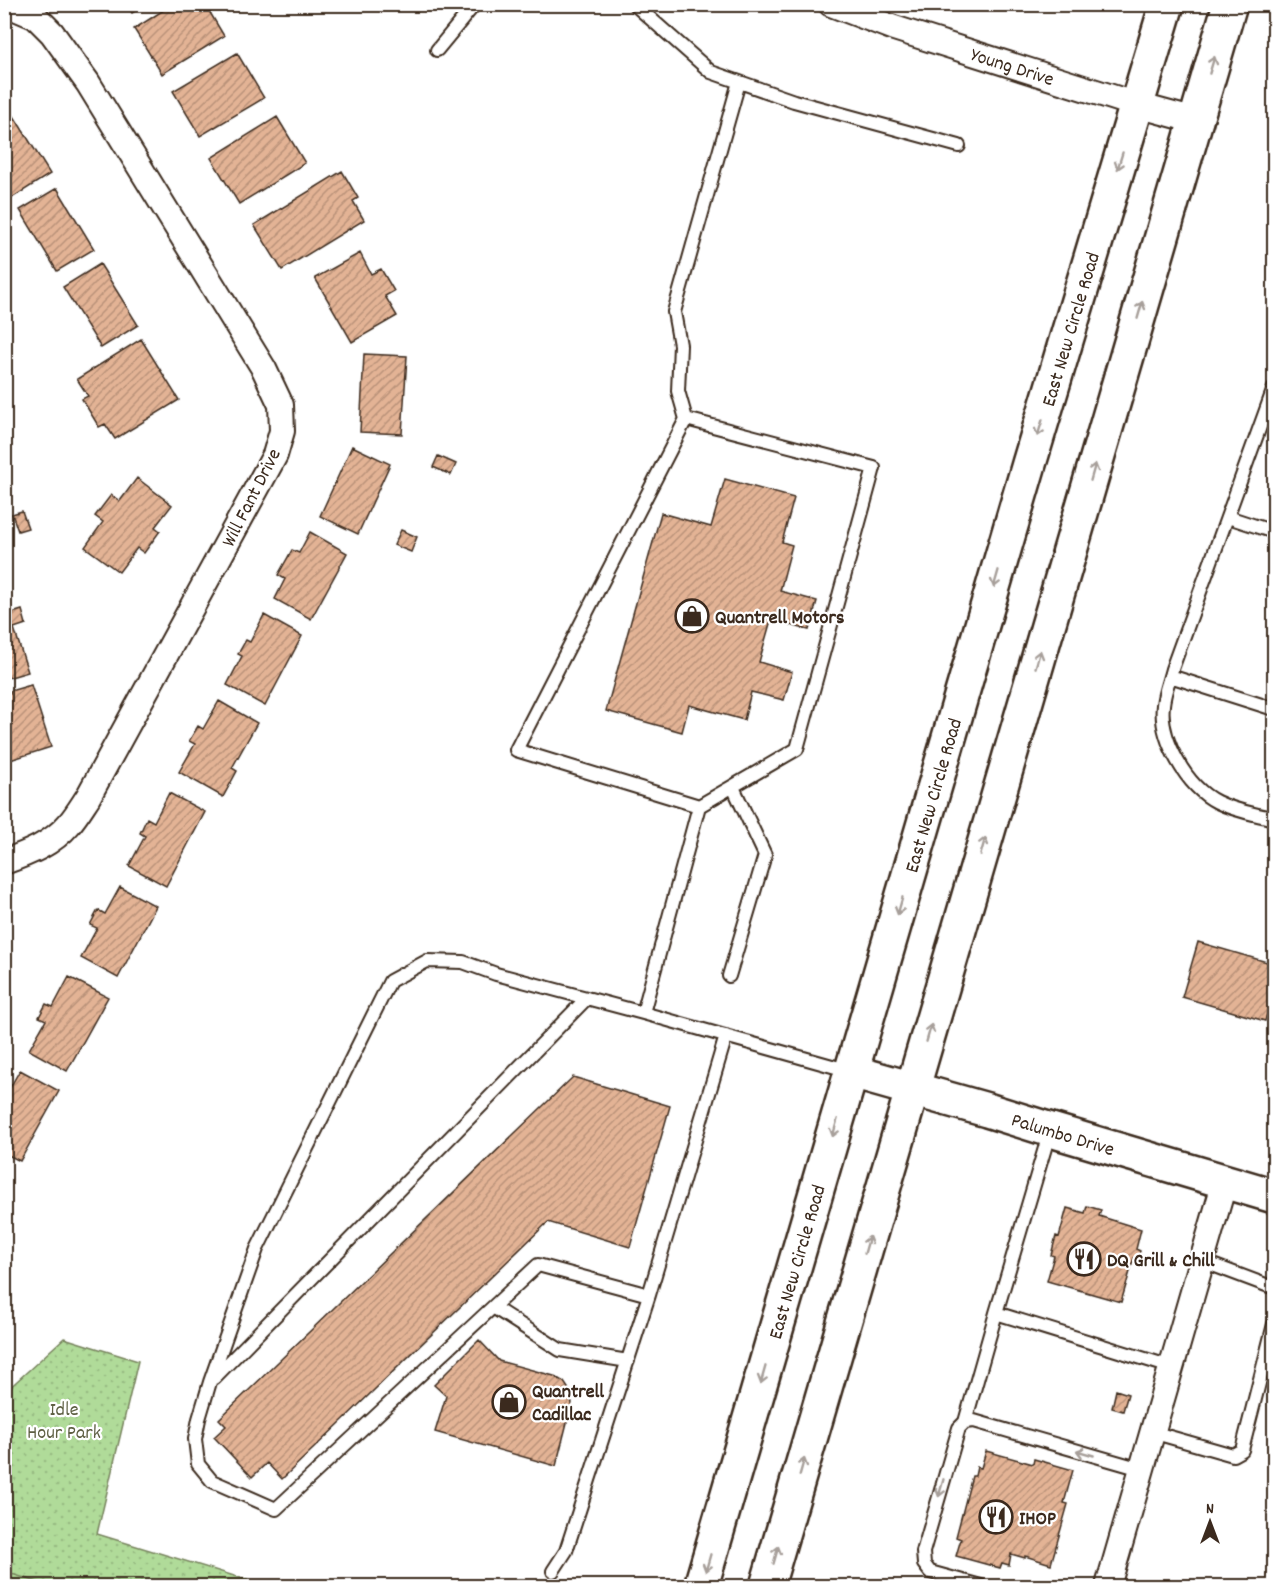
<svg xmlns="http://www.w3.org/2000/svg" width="1279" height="1591" font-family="Dekko,sans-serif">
	<defs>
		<pattern id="grass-dots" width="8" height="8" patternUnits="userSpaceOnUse" patternTransform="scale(1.5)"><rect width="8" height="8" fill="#b0db99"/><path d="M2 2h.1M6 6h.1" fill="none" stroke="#98bc83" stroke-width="1.8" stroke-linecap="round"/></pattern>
		<pattern id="building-hatch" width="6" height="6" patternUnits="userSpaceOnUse" patternTransform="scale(1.5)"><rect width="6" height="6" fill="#e3b395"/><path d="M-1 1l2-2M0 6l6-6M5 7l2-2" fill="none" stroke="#b99279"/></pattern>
	</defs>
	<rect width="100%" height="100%" fill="#fff"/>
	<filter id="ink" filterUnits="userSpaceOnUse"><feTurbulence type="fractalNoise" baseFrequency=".0167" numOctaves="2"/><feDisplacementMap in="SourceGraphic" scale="12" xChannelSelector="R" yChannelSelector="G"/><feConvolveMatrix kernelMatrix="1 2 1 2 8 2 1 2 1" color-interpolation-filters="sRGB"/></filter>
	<g filter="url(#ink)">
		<path fill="url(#grass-dots)" stroke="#76825c" stroke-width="1.5" d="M 64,1338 L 138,1361 L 97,1534 L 267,1586 L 5,1586 L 5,1392 Z"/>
		<path fill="#b0db99" stroke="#76825c" stroke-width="1.5" d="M 5,1572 L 51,1586 L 5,1586 Z"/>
		<path fill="url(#building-hatch)" stroke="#3b2a1e" stroke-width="1.5" d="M 127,4 L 147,4 L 132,13 Z
			M 173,4 L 205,4 L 224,36 L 162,74 L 134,29 Z
			M 237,53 L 264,98 L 200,136 L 173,91 Z
			M 4,92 L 11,102 L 4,106 Z
			M 12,113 L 50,174 L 4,203 L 4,118 Z
			M 277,117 L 305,163 L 239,204 L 211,158 Z
			M 342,171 L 358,198 L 353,201 L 364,220 L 282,270 L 254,225 Z
			M 57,188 L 94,249 L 57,271 L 20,210 Z
			M 360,253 L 371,274 L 381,269 L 394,291 L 385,296 L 397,316 L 352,342 L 315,278 Z
			M 100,264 L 138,325 L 101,348 L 63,287 Z
			M 141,339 L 179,400 L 115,439 L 105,424 L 99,427 L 82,399 L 88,396 L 77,379 Z
			M 364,354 L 407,356 L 402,434 L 360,432 Z
			M 352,446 L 390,464 L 358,534 L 320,516 Z
			M 438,456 L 456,464 L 451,475 L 433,467 Z
			M 137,478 L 172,505 L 155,527 L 160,531 L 144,553 L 137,548 L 119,572 L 85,547 L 103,522 L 95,516 L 111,495 L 120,501 Z
			M 725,479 L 794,498 L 782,542 L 792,545 L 780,591 L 817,601 L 809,630 L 771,620 L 759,662 L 792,672 L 784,700 L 751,692 L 744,720 L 689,705 L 682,732 L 606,711 L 661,513 L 711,527 Z
			M 22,511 L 28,528 L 18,531 L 12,514 Z
			M 401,530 L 417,537 L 411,552 L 394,545 Z
			M 310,532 L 347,553 L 311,619 L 275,599 L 285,579 L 278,575 L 292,550 L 299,553 Z
			M 4,607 L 6,607 L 9,614 L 22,610 L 26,624 L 14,628 L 28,672 L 4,679 Z
			M 264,615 L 302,636 L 265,706 L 227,685 L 242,656 L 238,654 L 246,640 L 250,642 Z
			M 31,685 L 51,747 L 4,762 L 4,695 L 10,693 L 10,691 Z
			M 219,701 L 257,723 L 232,768 L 237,771 L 223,797 L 179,772 L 195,744 L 189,741 L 198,726 L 203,729 Z
			M 169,793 L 205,812 L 166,886 L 129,866 L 145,836 L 140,833 L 147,818 L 154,822 Z
			M 120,887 L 156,906 L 118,978 L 81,958 L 97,928 L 90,925 L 98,910 L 105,914 Z
			M 1198,942 L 1274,964 L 1274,989 L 1265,1021 L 1182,997 Z
			M 69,977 L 108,997 L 67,1071 L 29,1050 L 46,1020 L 39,1017 L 46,1004 L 53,1007 Z
			M 20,1070 L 59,1091 L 20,1161 L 4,1153 L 4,1098 Z
			M 573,1077 L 670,1106 L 630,1247 L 548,1222 L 282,1479 L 267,1463 L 252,1477 L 214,1437 L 226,1426 L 219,1419 Z
			M 1087,1206 L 1101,1210 L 1099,1216 L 1141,1229 L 1136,1249 L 1140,1251 L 1138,1259 L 1134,1258 L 1121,1302 L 1047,1281 L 1054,1256 L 1051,1255 L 1056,1236 L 1059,1237 L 1067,1208 L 1085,1213 Z
			M 479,1340 L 499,1361 L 554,1376 L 564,1382 L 568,1388 L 572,1403 L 556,1466 L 435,1432 L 446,1396 L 434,1385 Z
			M 1116,1390 L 1128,1394 L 1123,1411 L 1112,1408 Z
			M 986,1451 L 1033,1464 L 1034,1459 L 1073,1470 L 1064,1503 L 1068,1504 L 1051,1564 L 1025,1556 L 1025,1558 L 1011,1554 L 1009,1565 L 1002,1563 L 1000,1568 L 956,1556 L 961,1539 L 956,1537 L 972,1476 L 975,1476 L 977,1467 L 981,1468 Z
			M 1274,1491 L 1274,1515 L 1269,1513 Z"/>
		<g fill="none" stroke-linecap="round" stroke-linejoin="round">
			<defs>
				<path id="lane" d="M 634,4 L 711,72 L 794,101 L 959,146
					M 437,50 L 475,4
					M 1274,388 L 1172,669 C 1169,681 1164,693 1163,705 C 1159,739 1187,787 1217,802 C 1235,811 1255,814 1274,819
					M 686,419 L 678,391 L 680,345 L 674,312 L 739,82
					M 1228,517 L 1274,532
					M 1170,676 L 1274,709
					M 729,976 L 765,855 L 733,787
					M 643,1013 L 699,806 L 797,749 L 874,468 L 686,419 L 516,750 L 699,806
					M 1202,1261 L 1274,1288
					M 649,1295 L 538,1265 L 276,1509 L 212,1481 L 198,1464 L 195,1439 L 199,1419 L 210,1382 L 257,1249 L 390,981 L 427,961 L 463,962 L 496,974 L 643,1013 L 850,1071
					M 493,1307 L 560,1350 L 628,1361
					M 996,1313 L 1171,1367
					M 214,1378 L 587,998
					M 965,1422 L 996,1313 L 1050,1131
					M 1152,1432 L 1233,1455 L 1242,1450 L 1274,1324
					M 553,1571 L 566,1551 L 649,1295 L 726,1036
					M 981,1586 L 930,1572 L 924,1564 L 923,1552 L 959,1428 L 965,1422 L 974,1421 L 1141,1469"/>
				<g id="street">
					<path id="s1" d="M 831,4 L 894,28 L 1137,105 L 1196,121"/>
					<path d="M 4,6 L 15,8 L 36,17 L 52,33 L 88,83 L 264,369 L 281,405 L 282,431 L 275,455 L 88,797 C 82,806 76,816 69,824 C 52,844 29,853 4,862"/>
					<path d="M 1108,1586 L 1225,1181"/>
				</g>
				<g id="secondary">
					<path id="s2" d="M 852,1072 L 987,1110 L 1051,1130 L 1274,1196"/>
				</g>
				<g id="highway">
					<path id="s3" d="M 701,1586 L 1029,464 L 1167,4"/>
					<path d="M 767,1586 L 1230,4"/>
				</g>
			</defs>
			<use href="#lane" stroke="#3b2a1e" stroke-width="16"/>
			<use href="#street" stroke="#3b2a1e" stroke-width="28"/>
			<use href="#secondary" stroke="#3b2a1e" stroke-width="38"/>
			<use href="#highway" stroke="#3b2a1e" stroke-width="38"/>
			<use href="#lane" stroke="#fff" stroke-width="12"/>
			<use href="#street" stroke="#fff" stroke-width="24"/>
			<use href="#secondary" stroke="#fff" stroke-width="33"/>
			<use href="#highway" stroke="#fff" stroke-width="33"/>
		</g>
		<defs><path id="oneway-shaft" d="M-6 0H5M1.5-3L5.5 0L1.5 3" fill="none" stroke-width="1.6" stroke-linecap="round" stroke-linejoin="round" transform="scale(1.5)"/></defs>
		<g stroke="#a79f9a">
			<use href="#oneway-shaft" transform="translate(1212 65) rotate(-73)"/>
			<use href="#oneway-shaft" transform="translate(1120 161) rotate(107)"/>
			<use href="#oneway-shaft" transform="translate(1140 310) rotate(-74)"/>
			<use href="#oneway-shaft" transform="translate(1040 428) rotate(107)"/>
			<use href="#oneway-shaft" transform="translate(1093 472) rotate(-74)"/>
			<use href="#oneway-shaft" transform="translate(996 579) rotate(106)"/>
			<use href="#oneway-shaft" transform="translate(1038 659) rotate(-74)"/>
			<use href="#oneway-shaft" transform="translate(983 846) rotate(-74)"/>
			<use href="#oneway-shaft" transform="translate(900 906) rotate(106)"/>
			<use href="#oneway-shaft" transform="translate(929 1033) rotate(-74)"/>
			<use href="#oneway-shaft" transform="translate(835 1128) rotate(106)"/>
			<use href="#oneway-shaft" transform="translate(867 1245) rotate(-74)"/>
			<use href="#oneway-shaft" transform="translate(763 1375) rotate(106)"/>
			<use href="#oneway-shaft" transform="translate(1085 1453) rotate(-164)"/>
			<use href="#oneway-shaft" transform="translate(802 1467) rotate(-74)"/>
			<use href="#oneway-shaft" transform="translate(941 1488) rotate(106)"/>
			<use href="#oneway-shaft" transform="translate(776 1555) rotate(-74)"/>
			<use href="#oneway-shaft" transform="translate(708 1563) rotate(106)"/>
		</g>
	</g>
	<defs>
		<symbol id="shop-ring" viewBox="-11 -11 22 22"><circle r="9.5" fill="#fff" stroke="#3b2a1e" stroke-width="1.5"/><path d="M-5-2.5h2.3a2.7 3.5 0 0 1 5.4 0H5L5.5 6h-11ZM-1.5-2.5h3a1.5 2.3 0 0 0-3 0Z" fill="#3b2a1e"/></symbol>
		<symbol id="restaurant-ring" viewBox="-11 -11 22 22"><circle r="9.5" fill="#fff" stroke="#3b2a1e" stroke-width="1.5"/><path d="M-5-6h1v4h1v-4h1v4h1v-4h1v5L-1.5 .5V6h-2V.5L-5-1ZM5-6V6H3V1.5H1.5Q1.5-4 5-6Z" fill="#3b2a1e"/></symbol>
	</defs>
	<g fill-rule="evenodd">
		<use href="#shop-ring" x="673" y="597" width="38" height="38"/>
		<use href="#restaurant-ring" x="1065" y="1240" width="38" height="38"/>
		<use href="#shop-ring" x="490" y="1383" width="38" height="38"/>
		<use href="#restaurant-ring" x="977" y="1498" width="38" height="38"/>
	</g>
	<g text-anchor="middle" stroke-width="4.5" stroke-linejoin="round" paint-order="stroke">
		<g font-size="20" fill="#3b2a1e" stroke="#fff">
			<text dy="7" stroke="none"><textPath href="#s1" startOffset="192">Young Drive</textPath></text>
			<text dy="7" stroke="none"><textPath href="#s3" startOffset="1310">East New Circle Road</textPath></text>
			<text transform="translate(250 497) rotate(-63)" y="7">Will Fant Drive</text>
			<text dy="7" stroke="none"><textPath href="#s3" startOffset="824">East New Circle Road</textPath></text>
			<text dy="7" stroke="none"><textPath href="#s2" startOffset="220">Palumbo Drive</textPath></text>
			<text dy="7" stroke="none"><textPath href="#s3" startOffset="338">East New Circle Road</textPath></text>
		</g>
		<g font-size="20" font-weight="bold" fill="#3b2a1e" stroke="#fff" text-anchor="start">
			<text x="715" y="623">Quantrell Motors</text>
			<text x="1107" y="1266">DQ Grill &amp; Chill</text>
			<text x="532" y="1397">Quantrell<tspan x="532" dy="23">Cadillac</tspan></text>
			<text x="1019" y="1524">IHOP</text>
		</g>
		<g font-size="20" fill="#5e5f43" stroke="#fff">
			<text x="64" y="1415">Idle<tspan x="64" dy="23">Hour Park</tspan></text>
		</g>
	</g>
	<rect width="1279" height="1591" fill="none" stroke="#fff" stroke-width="24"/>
	<rect x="12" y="12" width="1255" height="1567" fill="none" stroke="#3b2a1e" stroke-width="2" filter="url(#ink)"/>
	<g transform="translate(1210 1522)" stroke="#ffffff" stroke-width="4.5" paint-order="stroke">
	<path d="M0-4.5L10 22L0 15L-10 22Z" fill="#3b2a1e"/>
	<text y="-9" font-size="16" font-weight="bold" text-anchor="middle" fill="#3b2a1e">N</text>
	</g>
</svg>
